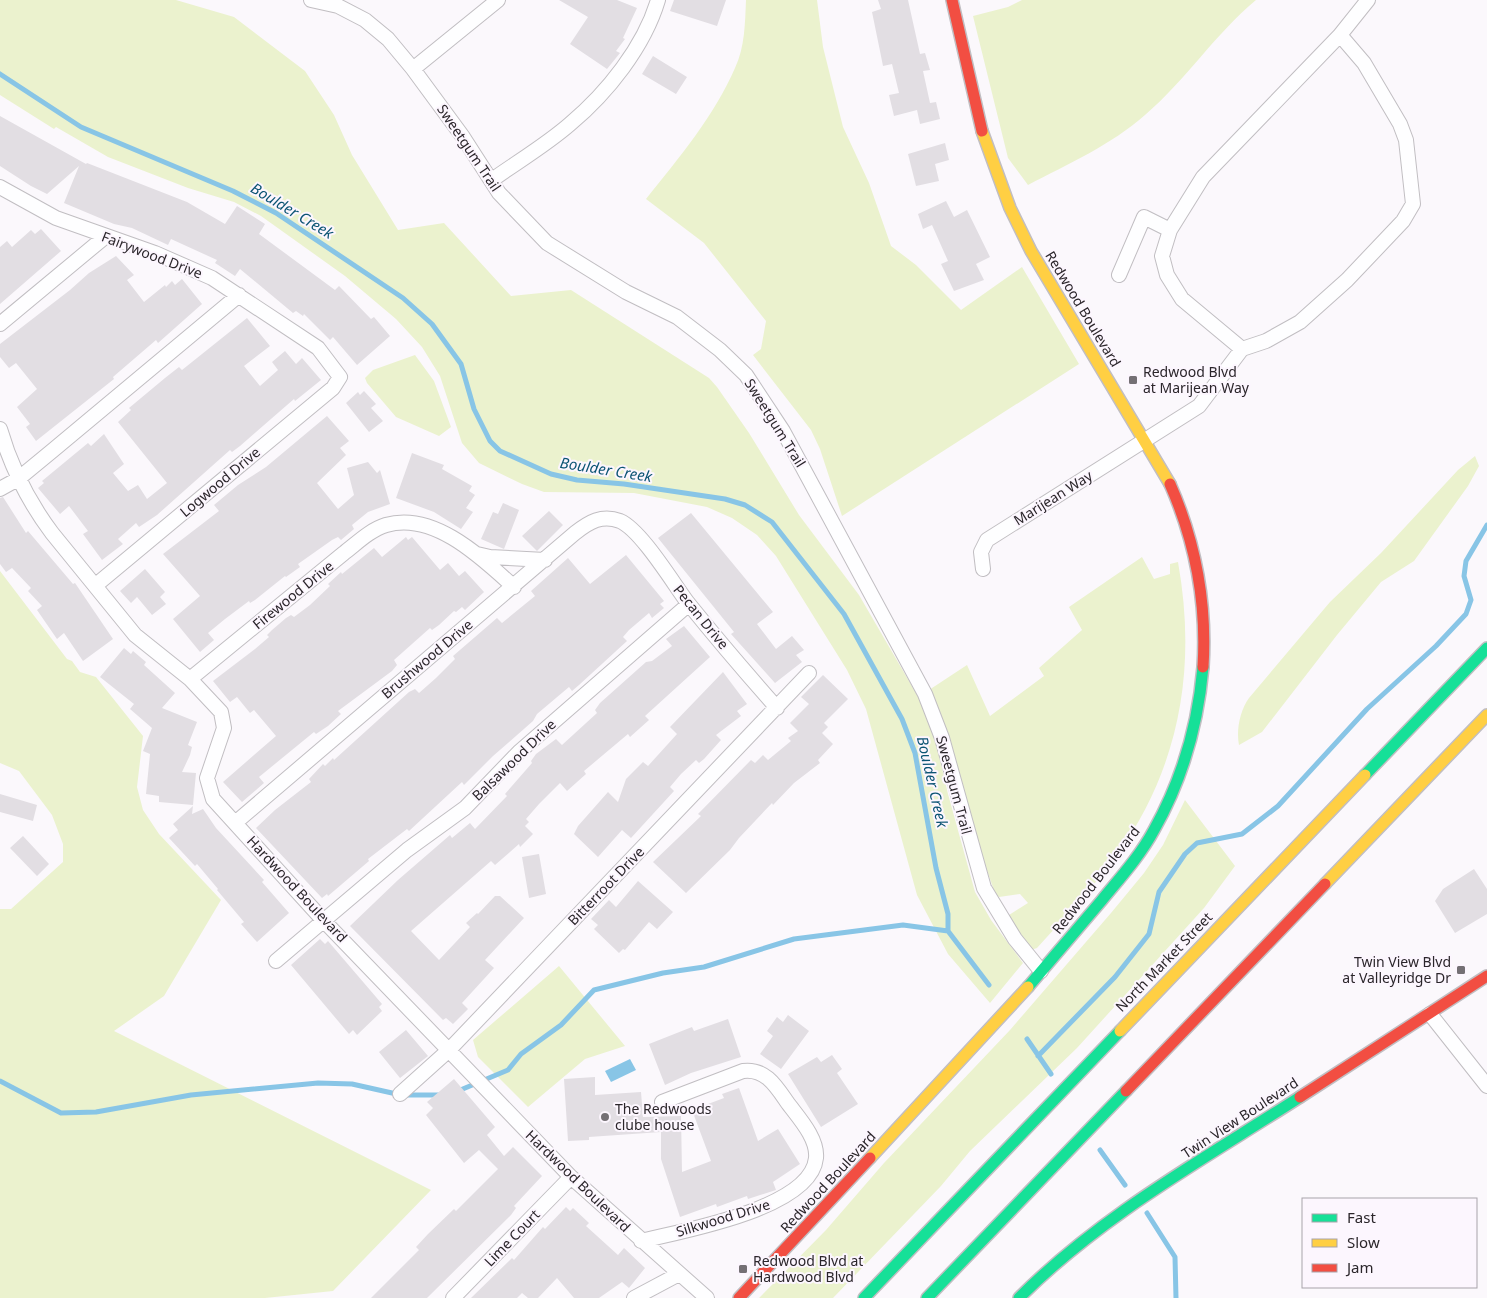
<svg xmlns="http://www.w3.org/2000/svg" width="1487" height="1298" font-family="'Noto Sans',sans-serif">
	<rect width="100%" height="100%" fill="#fbf8fc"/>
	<path fill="#ebf2ce" d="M 0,0 L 176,0 L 234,17 L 305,71 L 334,115 L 352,155 L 398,230 L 444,223 L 511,296 L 571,290 L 709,378 L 717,387 L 749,433 L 799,515 L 859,595 L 920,700 L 935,738 L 948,794 L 975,892 L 991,920 L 1023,963 L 990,1003 L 948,954 L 917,895 L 866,709 L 847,670 L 776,556 L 757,535 L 732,518 L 707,507 L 634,493 L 544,492 L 522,484 L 479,463 L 462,443 L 440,376 L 422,347 L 396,319 L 345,276 L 261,216 L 234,202 L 188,188 L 108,157 L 56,127 L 54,129 L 0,95 Z
		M 746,0 L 817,0 L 823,47 L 843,127 L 869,183 L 891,246 L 916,265 L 961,310 L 1022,267 L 1079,364 L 842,516 L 820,449 L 811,430 L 753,355 L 761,349 L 766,321 L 704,243 L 646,199 C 679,158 714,116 735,68 C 745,47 745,23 746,0 Z
		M 1022,0 L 1256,0 C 1215,34 1186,80 1145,115 C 1111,145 1068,164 1028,185 L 1008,158 L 973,16 L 1008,7 Z
		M 415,355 L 434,381 L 451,427 L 439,436 L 396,417 L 367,383 L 365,378 L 373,370 Z
		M 1475,456 L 1479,466 L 1468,486 L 1414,561 L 1381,582 L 1337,635 L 1262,732 L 1239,745 C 1236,731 1240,710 1249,698 L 1330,602 L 1381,553 L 1458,470 Z
		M 1142,557 L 1154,579 L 1170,574 L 1170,564 L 1178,562 C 1197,668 1180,767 1117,855 C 1093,888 1064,918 1037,948 L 1031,950 L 1015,928 L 1009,915 L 1028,903 L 1020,894 L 999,897 L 995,893 L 976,840 L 946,731 L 929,690 L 967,665 L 990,716 L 1044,676 L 1039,668 L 1082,630 L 1069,607 Z
		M 0,571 L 67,659 L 72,661 L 80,672 L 96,677 L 143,736 L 137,787 L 143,810 L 159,834 L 221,900 L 164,996 L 114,1031 L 431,1190 L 333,1291 L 265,1298 L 0,1298 L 0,909 L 11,909 L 63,862 L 63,844 L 52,815 L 19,771 L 0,763 Z
		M 1185,800 L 1235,866 L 1204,908 L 1077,1048 L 970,1151 L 941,1186 L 833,1298 L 759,1298 L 826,1230 L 884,1163 L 1010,1030 L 1111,913 L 1144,873 L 1163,845 Z
		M 559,966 L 625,1046 L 585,1059 L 528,1107 L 478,1057 L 473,1040 Z"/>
	<path fill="#88c5e6" d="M 630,1059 L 636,1070 L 611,1082 L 605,1071 Z"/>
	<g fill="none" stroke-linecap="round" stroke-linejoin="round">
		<path stroke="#88c5e6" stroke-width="5" d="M 0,74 L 81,127 L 233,191 L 276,213 L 403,298 L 432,324 L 461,364 L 474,409 L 490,441 L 500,451 L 551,474 L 577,480 L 624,484 L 725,499 L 745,505 L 772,522 L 844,614 L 902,719 L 915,753 L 936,868 L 948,914 L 948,931 L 989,985
			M 1027,1039 L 1051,1074
			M 1038,1056 L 1115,977 L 1149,934 L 1159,892 L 1185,854 L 1197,843 L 1242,834 L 1278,806 L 1367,709 L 1436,646 L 1466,614 L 1471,600 L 1464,576 L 1466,561 L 1487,525
			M 0,1081 L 61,1113 L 96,1112 L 191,1095 L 318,1083 L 352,1084 L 401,1095 L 440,1095
			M 458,1091 L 508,1070 L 521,1054 L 561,1025 L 594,990 L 663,973 L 704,967 L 794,939 L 903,925 L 948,931
			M 1100,1150 L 1125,1185
			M 1147,1213 L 1175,1257 L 1176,1298"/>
	</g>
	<path fill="#e2dee3" d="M 559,0 L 617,0 L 637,8 L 623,38 L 625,39 L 616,51 L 620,53 L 607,69 L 570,44 L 588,17 Z
		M 674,0 L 726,0 L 717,26 L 670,11 Z
		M 878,0 L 908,0 L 920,54 L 925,53 L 930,70 L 923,71 L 930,103 L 936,102 L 940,119 L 920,124 L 917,110 L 894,116 L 889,95 L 899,93 L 892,64 L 883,66 L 880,51 L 872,12 L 881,9 Z
		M 653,56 L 687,77 L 676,94 L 642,74 Z
		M 0,116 L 86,164 L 87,163 L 187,202 L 225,224 L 237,206 L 265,224 L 259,234 L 335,290 L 339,286 L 371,319 L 374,317 L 390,336 L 357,365 L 333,337 L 330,340 L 304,314 L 303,316 L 296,311 L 293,313 L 240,269 L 235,276 L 215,263 L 217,260 L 171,239 L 168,245 L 132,228 L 114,224 L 64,203 L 79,166 L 47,194 L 31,186 L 0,166 Z
		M 945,143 L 949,160 L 935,164 L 939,181 L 916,186 L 908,154 Z
		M 946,201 L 954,217 L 967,210 L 990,257 L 976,264 L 984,280 L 954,291 L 941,264 L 948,261 L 932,225 L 923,229 L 918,214 Z
		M 41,229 L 61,251 L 0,304 L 0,247 L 7,241 L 12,247 L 31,230 L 35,234 Z
		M 116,256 L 134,275 L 127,280 L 144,302 L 165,285 L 166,287 L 172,281 L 175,285 L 182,279 L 202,304 L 158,343 L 156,340 L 113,377 L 114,379 L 36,441 L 26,427 L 30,424 L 17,407 L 37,389 L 16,363 L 9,368 L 0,357 L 0,344 L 70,290 L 89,273 Z
		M 247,318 L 270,346 L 244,366 L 260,386 L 278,370 L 272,362 L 285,351 L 296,364 L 302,358 L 321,380 L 295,401 L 294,399 L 240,446 L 232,452 L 230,450 L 157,515 L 139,527 L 136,523 L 118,539 L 123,544 L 102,560 L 83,534 L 88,531 L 69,506 L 60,514 L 38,488 L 44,483 L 42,481 L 88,443 L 91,446 L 104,434 L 124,464 L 113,473 L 128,491 L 138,485 L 147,499 L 167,483 L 118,422 L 131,410 L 129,408 L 165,378 L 179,367 L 182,370 Z
		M 364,391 L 376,404 L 371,408 L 383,421 L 369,432 L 346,403 L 358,392 L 360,395 Z
		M 327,416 L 349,441 L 340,448 L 346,455 L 317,483 L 338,509 L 354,495 L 347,468 L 368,462 L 377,473 L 380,470 L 390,504 L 368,512 L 352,525 L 354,529 L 341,540 L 338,537 L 332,540 L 298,564 L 300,567 L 286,577 L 285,576 L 255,600 L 250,603 L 249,601 L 225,619 L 208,633 L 214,640 L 200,652 L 173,619 L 200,596 L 163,554 L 219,511 L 214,505 L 238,485 L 266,467 Z
		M 412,453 L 444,465 L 442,469 L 472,486 L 469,491 L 475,495 L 466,508 L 473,512 L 461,529 L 434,512 L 396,498 Z
		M 3,497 L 26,533 L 28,531 L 73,584 L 75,583 L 113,639 L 83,661 L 64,633 L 57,639 L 37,610 L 42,606 L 28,591 L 31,588 L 12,568 L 6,572 L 0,564 L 0,498 Z
		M 503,503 L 519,510 L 504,549 L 481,539 L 493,512 L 498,514 Z
		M 549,511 L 563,525 L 537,551 L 522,536 Z
		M 691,513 L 773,612 L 757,624 L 776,649 L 792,636 L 804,650 L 796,655 L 802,662 L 775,683 L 731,634 L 734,632 L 658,538 Z
		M 406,537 L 408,540 L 412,537 L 440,570 L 448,563 L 459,576 L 465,571 L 484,592 L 465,610 L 462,607 L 456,612 L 454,611 L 439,625 L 432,630 L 430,628 L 394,660 L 397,665 L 392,671 L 338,711 L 341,714 L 328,726 L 316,734 L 314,732 L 259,777 L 264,783 L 242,802 L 223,782 L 276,736 L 254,710 L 250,713 L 237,697 L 230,702 L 213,681 L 255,649 L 269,637 L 267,635 L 272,630 L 286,618 L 291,615 L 294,617 L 310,605 L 330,586 L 328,584 L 341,572 L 342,574 L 374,548 L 382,557 Z
		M 626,555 L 664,601 L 660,604 L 664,608 L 652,618 L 649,613 L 629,630 L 623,637 L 627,641 L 579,685 L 572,691 L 569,687 L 537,714 L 533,721 L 493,756 L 464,785 L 462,782 L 409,831 L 407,829 L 368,859 L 369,861 L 328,896 L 327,894 L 322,898 L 256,828 L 275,810 L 311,782 L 309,779 L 323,764 L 325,766 L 333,758 L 334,760 L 409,692 L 415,689 L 419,693 L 436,678 L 455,659 L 453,656 L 497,618 L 502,623 L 535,596 L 531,591 L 568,558 L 590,584 Z
		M 145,569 L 165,592 L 160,597 L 166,604 L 152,615 L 137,597 L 131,603 L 120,591 Z
		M 684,626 L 710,657 L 645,716 L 649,720 L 630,737 L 628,734 L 584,771 L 586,774 L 567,791 L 560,783 L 539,804 L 526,819 L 529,822 L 525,826 L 533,834 L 520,847 L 519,844 L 495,865 L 491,861 L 411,931 L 439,960 L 470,927 L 466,923 L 477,913 L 478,914 L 495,896 L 500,896 L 524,918 L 485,960 L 494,968 L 462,1003 L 468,1009 L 453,1024 L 446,1018 L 443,1020 L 350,926 L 398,880 L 450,835 L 452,838 L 470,823 L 475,829 L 507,796 L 505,794 L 532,763 L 531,761 L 536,754 L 556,739 L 562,745 L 597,713 L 595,710 L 600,703 L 646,662 L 652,661 L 672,646 L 666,639 Z
		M 124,648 L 131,654 L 133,651 L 146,662 L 144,665 L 175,693 L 162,708 L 197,722 L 188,745 L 192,747 L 190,755 L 182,772 L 196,773 L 193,805 L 159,802 L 159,796 L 146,794 L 150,754 L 143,751 L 152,728 L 130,709 L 134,704 L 100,677 Z
		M 723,672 L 747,704 L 737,711 L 741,716 L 716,735 L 721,740 L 704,759 L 699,763 L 696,760 L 681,774 L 670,787 L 674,791 L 631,838 L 622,830 L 598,857 L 574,834 L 578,826 L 608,792 L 618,802 L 626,779 L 643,762 L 648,766 L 677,734 L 670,727 Z
		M 823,675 L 848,699 L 824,723 L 828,727 L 822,733 L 833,744 L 818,760 L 820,763 L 794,783 L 773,805 L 772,803 L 739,838 L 730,850 L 686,893 L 653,862 L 701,816 L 698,814 L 751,760 L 755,763 L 763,755 L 768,760 L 791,741 L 788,738 L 798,731 L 790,723 L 809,704 L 801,697 Z
		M 0,794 L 37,805 L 33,821 L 0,812 Z
		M 193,806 L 192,814 L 203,809 L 216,828 L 264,880 L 262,882 L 289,913 L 257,942 L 241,924 L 244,922 L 217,890 L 218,889 L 197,864 L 195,866 L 169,838 L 178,830 L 173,824 Z
		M 23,836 L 49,864 L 37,876 L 10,848 Z
		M 539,854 L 546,894 L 529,898 L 522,857 Z
		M 1474,869 L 1487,889 L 1487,914 L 1455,933 L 1435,901 L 1443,889 Z
		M 638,881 L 673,912 L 657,929 L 649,922 L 625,950 L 623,949 L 619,953 L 594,929 L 598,925 L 591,919 L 609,900 L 616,907 Z
		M 320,939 L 325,944 L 328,941 L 382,1004 L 379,1007 L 382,1011 L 357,1035 L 353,1030 L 349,1034 L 291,965 Z
		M 788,1015 L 809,1031 L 781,1069 L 760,1054 L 773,1036 L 767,1031 L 777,1017 L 783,1022 Z
		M 728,1019 L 741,1057 L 691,1073 L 665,1085 L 649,1044 L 692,1027 L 694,1031 Z
		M 406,1030 L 428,1056 L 400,1078 L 379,1052 Z
		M 832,1055 L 842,1069 L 837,1073 L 858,1104 L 821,1127 L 788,1074 L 817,1057 L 821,1062 Z
		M 595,1077 L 595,1095 L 641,1092 L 643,1117 L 681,1116 L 682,1172 L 711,1161 L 692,1110 L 724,1098 L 722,1094 L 739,1088 L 758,1141 L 778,1129 L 800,1164 L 773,1182 L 776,1190 L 748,1199 L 747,1196 L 717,1207 L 716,1204 L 680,1217 L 661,1159 L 661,1132 L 589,1137 L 589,1140 L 568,1141 L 564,1079 Z
		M 454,1079 L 495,1127 L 487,1135 L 504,1156 L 513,1147 L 542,1176 L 514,1206 L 516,1208 L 511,1215 L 427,1298 L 371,1298 L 419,1250 L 416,1247 L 428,1234 L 454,1209 L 456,1211 L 498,1169 L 479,1150 L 464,1163 L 426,1115 L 433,1108 L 427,1102 Z
		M 566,1207 L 570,1211 L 573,1208 L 589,1223 L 586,1226 L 618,1255 L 624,1248 L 645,1268 L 629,1288 L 622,1282 L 599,1298 L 574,1298 L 557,1278 L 538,1298 L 528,1298 L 522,1293 L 517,1298 L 471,1298 L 512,1258 L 514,1260 L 543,1227 L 545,1229 Z"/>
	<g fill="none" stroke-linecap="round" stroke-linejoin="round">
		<defs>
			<path id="street" d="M 311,0 L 338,6 L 365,20 L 388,39 L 413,69 L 463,137 L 499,193 L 547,243 L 626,292 L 677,317 L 720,350 L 746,375 L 783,431 L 925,694 L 942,738 L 984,888 L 1015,939 L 1041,971
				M 413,69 L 498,0
				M 492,180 C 517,162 546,145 570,124 C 607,93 644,47 658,0
				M 0,187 L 56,218 L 155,253 L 212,278 L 318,348 L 340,377 L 333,388 L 96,585
				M 1119,275 L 1144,217 L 1170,230
				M 0,324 L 106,236
				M 1242,349 L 1182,299 L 1167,275 L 1162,256 L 1170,230 L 1203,177 L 1340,35
				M 0,429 C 11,467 28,501 52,533 L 135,635 L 190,679 L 221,712 L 224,728 L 207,778 L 213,799 L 324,921 L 571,1177 L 707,1298
				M 0,489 L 18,479 L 52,451 L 239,295
				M 477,554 L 490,557 L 545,560
				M 983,569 L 981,552 L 987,540 L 1199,406 L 1242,349 L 1266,341 L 1300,322 L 1347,280 L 1403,221 L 1413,204 L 1406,140 L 1400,124 L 1364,63 L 1340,35 L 1368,0
				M 190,679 L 344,553 C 357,543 370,530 386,525 C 434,511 482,558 514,587
				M 235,823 L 575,533 C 589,522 602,514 620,521 C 641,530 673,583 688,603 C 717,639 747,674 777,708
				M 276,961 L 407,850 L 465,808 L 519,752 L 689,604
				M 1430,1014 L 1487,1086
				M 400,1094 L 449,1050 L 809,673
				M 641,1241 C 681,1231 811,1209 816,1158 C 818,1138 798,1117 787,1102 C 776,1086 765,1068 743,1071 L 662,1102
				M 453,1298 L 571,1177
				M 634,1298 L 679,1274"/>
			<path id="fast" d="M 1365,775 L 1487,648
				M 1028,987 C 1053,958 1077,929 1102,900 C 1120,878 1140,856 1154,830 C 1182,780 1198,725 1203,667
				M 864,1298 L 1120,1031
				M 927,1298 L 1126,1091
				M 1019,1298 C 1100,1216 1204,1159 1300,1097"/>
			<path id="slow" d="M 982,131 L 1010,208 L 1031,251 L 1170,484
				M 1325,884 L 1487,715
				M 1120,1031 L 1365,775
				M 870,1158 L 1028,987"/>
			<path id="jam" d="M 952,0 L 982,131
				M 1170,484 C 1196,543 1207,603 1203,667
				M 1126,1091 L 1325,884
				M 1300,1097 L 1487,976
				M 739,1298 L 870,1158"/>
		</defs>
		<use href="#street" stroke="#c1bec2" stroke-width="16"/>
		<use href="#fast" stroke="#c1bec2" stroke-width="14"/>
		<use href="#slow" stroke="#c1bec2" stroke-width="14"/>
		<use href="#jam" stroke="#c1bec2" stroke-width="14"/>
		<use href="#street" stroke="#fefeff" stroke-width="14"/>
		<use href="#fast" stroke="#16e098" stroke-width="11"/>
		<use href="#slow" stroke="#ffcf43" stroke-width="11"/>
		<use href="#jam" stroke="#f24e42" stroke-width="11"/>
	</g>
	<g fill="#747074" stroke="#fcf6fe" stroke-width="2">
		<rect x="1128" y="375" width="10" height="10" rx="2.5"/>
		<rect x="1456" y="965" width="10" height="10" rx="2.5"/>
		<circle cx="605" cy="1117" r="5"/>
		<rect x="738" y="1264" width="10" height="10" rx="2.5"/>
	</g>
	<g text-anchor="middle" stroke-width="4" stroke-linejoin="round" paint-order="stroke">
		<g font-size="14" fill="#2b262b" stroke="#fcf6fe">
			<text transform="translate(469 148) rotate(56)" y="5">Sweetgum Trail</text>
			<text transform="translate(152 255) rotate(21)" y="5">Fairywood Drive</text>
			<text transform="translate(1083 309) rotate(59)" y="5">Redwood Boulevard</text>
			<text transform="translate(775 423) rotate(58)" y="5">Sweetgum Trail</text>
			<text transform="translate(220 482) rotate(-40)" y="5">Logwood Drive</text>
			<text transform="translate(1053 498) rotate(-32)" y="5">Marijean Way</text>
			<text transform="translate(293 595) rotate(-39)" y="5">Firewood Drive</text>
			<text transform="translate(701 617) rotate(51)" y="5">Pecan Drive</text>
			<text transform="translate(427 659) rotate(-40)" y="5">Brushwood Drive</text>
			<text transform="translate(514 760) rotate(-44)" y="5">Balsawood Drive</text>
			<text transform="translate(954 785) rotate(75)" y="5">Sweetgum Trail</text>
			<text transform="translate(1096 880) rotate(-52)" y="5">Redwood Boulevard</text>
			<text transform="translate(606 886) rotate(-46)" y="5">Bitterroot Drive</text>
			<text transform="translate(297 889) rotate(47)" y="5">Hardwood Boulevard</text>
			<text transform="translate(1164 962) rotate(-46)" y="5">North Market Street</text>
			<text transform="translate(1240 1118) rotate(-33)" y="5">Twin View Boulevard</text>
			<text transform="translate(578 1181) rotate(44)" y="5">Hardwood Boulevard</text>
			<text transform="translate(828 1182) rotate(-47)" y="5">Redwood Boulevard</text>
			<text transform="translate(723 1218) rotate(-17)" y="5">Silkwood Drive</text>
			<text transform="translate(512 1238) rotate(-46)" y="5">Lime Court</text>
		</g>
		<g font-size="14" fill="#2b262b" stroke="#fcf6fe" text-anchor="start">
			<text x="1143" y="377">Redwood Blvd<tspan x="1143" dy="16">at Marijean Way</tspan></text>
			<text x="1451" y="967" text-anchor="end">Twin View Blvd<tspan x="1451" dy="16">at Valleyridge Dr</tspan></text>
			<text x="615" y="1114">The Redwoods<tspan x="615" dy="16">clube house</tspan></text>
			<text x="753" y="1266">Redwood Blvd at<tspan x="753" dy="16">Hardwood Blvd</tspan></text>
		</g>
		<g font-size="15" font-style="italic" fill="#0b5473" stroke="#fcf6fe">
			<text transform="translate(292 211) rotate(31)" y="5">Boulder Creek</text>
			<text transform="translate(606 470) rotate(9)" y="5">Boulder Creek</text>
			<text transform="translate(932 782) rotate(77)" y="5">Boulder Creek</text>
		</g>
	</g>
	<rect x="1302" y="1198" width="175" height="90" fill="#fcf6fe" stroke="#a8a3aa"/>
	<rect x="1312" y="1214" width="25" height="8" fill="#16e098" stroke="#a8a3aa"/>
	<text x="1347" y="1223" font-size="15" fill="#2b262b">Fast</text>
	<rect x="1312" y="1239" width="25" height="8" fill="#ffcf43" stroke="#a8a3aa"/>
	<text x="1347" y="1248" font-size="15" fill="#2b262b">Slow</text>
	<rect x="1312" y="1264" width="25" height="8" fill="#f24e42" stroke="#a8a3aa"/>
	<text x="1347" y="1273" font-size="15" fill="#2b262b">Jam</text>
</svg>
